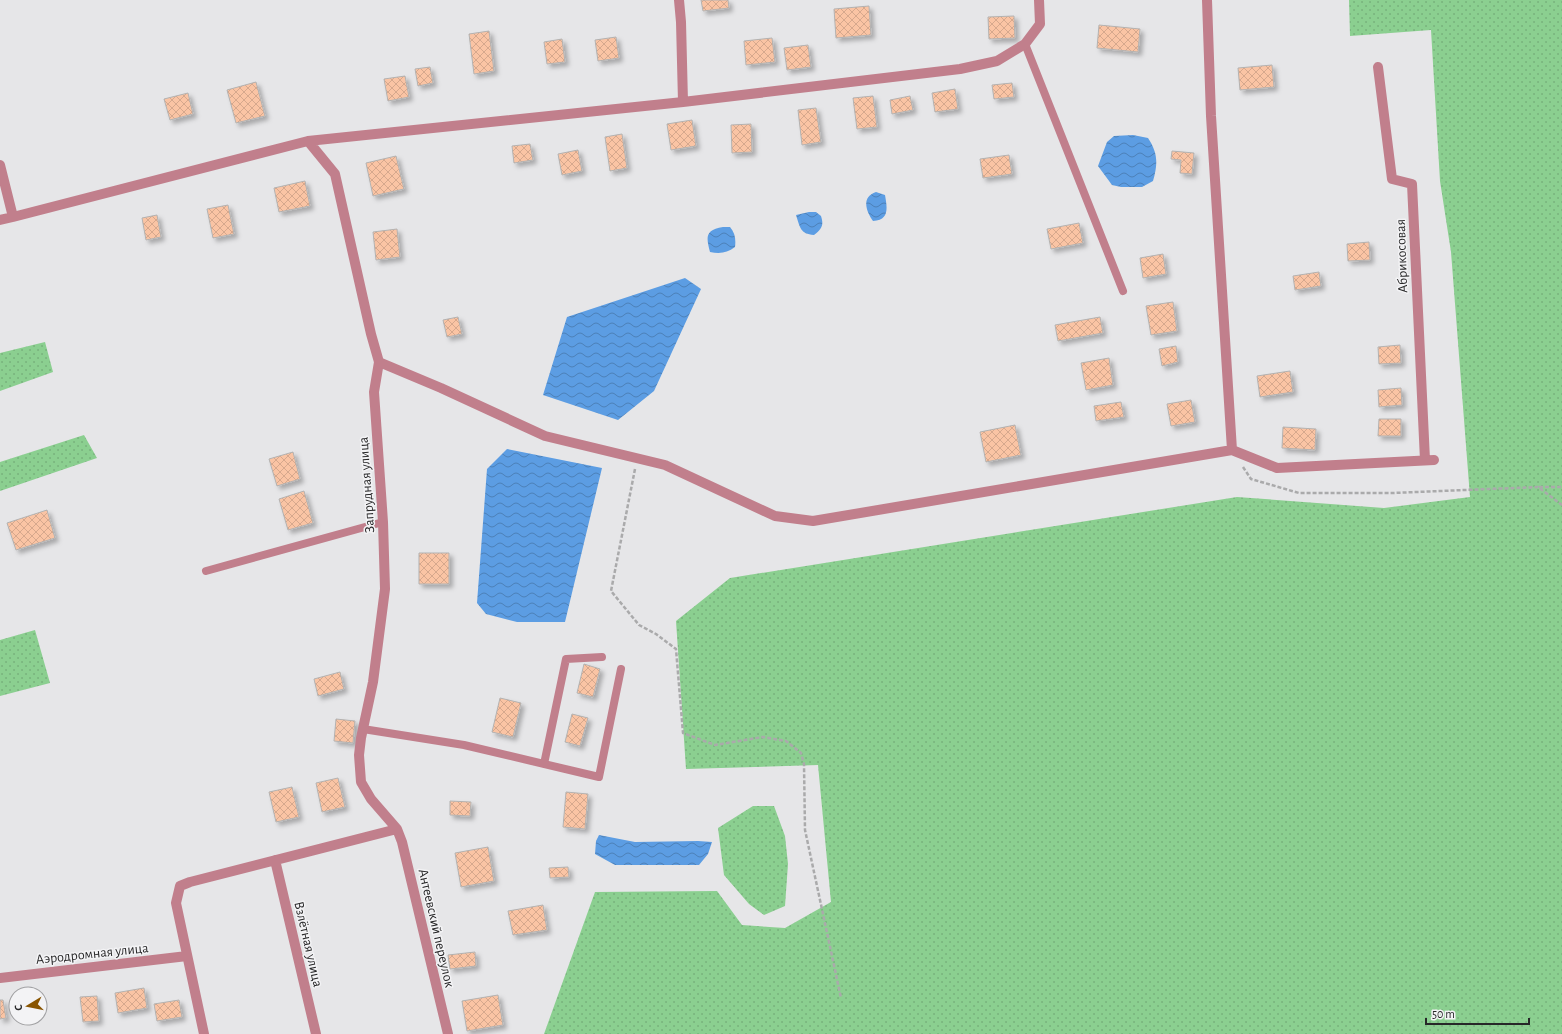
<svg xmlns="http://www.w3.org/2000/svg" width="1562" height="1034" font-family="'Alegreya Sans',sans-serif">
	<defs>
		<pattern id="grass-dots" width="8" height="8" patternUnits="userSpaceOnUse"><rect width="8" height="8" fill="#8bcf90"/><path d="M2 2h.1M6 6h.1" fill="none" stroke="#78b27c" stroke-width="1.8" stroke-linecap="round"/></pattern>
		<pattern id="water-waves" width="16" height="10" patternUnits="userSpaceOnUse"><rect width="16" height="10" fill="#5c9de3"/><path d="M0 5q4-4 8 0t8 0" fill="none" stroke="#4c80b8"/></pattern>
		<pattern id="building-cross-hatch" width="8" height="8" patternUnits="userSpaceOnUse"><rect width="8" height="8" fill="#fac4a4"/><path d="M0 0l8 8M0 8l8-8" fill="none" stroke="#d6a88d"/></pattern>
		<filter id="shadow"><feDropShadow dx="3.5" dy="3.5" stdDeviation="2" flood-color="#0004"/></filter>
	</defs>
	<rect width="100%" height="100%" fill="#e6e6e8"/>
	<path fill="url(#grass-dots)" d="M 1349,0 L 1562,0 L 1562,1034 L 544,1034 L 595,892 L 717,891 L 742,925 L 785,928 L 831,902 L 818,765 L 686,769 L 676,621 L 730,578 L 1237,497 L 1384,508 L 1470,497 L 1451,252 L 1440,181 L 1431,30 L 1350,36 Z
		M 45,342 L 53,372 L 0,391 L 0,353 Z
		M 84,435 L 97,458 L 0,491 L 0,462 Z
		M 35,630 L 50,683 L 0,696 L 0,640 Z
		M 753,806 L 774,806 L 785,836 L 788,864 L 785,906 L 764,915 L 749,904 L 724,875 L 718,828 Z"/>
	<path fill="url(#water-waves)" d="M 1133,135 L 1148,138 C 1158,153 1158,164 1153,181 L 1142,187 L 1121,187 L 1112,185 L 1098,166 L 1107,142 L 1114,136 Z
		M 876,192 L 885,195 C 887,207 890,220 873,221 C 866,211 861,197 876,192 Z
		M 809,212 L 816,212 L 821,216 C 824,225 822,229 814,235 C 800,234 800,227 796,215 Z
		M 723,227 L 730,227 C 735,233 736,239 735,247 C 727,253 720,254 710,252 C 706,237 705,230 723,227 Z
		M 685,278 L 701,289 L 654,391 L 618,420 L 543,395 L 567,317 Z
		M 507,449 L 602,468 L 565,622 L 517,622 L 486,614 L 477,603 L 487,469 Z
		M 599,835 L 635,842 L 698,841 L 712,842 L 708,854 L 699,865 L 615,865 L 595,854 L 596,841 Z"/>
	<path fill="url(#building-cross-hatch)" stroke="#b3b2b1" filter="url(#shadow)" d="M 701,0 L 728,0 L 729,8 L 703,11 Z
		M 869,6 L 871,35 L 836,38 L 834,9 Z
		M 1014,16 L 1015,38 L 989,39 L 988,17 Z
		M 1099,25 L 1140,29 L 1138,52 L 1097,48 Z
		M 489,31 L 494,71 L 474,74 L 469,34 Z
		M 616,37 L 619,58 L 598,61 L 595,40 Z
		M 772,38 L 775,62 L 746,65 L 744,41 Z
		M 562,39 L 565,62 L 547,64 L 544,42 Z
		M 808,45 L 811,67 L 787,70 L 784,48 Z
		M 1272,65 L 1274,87 L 1240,90 L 1238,68 Z
		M 430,67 L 433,83 L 418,86 L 415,69 Z
		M 405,76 L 409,97 L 388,101 L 384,79 Z
		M 256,82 L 265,116 L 236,123 L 227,90 Z
		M 1012,83 L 1014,97 L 994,99 L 992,85 Z
		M 955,89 L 958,109 L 935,112 L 932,93 Z
		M 188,93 L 193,114 L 170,120 L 164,99 Z
		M 873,96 L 877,127 L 857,129 L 853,98 Z
		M 910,96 L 913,110 L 892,114 L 890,100 Z
		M 816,108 L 821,142 L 802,145 L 798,110 Z
		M 692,120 L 696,146 L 671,150 L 667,124 Z
		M 751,124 L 752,152 L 732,153 L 731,125 Z
		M 622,134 L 627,168 L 610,171 L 605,137 Z
		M 530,144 L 533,160 L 514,163 L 512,146 Z
		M 578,150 L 582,171 L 562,175 L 558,154 Z
		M 1172,151 L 1194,153 L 1192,174 L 1180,173 L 1181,160 L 1171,159 Z
		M 1009,155 L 1012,174 L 983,178 L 980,159 Z
		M 396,156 L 404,189 L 373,196 L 366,163 Z
		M 305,181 L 310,206 L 279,212 L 274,188 Z
		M 228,205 L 234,234 L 213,238 L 207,209 Z
		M 157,215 L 161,237 L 146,240 L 142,218 Z
		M 1079,223 L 1083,243 L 1051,249 L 1047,229 Z
		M 397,229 L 400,257 L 376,260 L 373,232 Z
		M 1369,242 L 1370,260 L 1348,261 L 1347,244 Z
		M 1163,254 L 1166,274 L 1143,278 L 1140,258 Z
		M 1319,272 L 1321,286 L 1295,290 L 1293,276 Z
		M 1173,302 L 1177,331 L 1151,335 L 1146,306 Z
		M 458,317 L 462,334 L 447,337 L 443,320 Z
		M 1100,317 L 1103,333 L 1058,341 L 1055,325 Z
		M 1400,345 L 1401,363 L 1379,364 L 1378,347 Z
		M 1176,346 L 1178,362 L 1162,366 L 1159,349 Z
		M 1109,358 L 1113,385 L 1086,390 L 1081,363 Z
		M 1290,371 L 1293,392 L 1260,397 L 1257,376 Z
		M 1401,388 L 1402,405 L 1379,407 L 1378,390 Z
		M 1191,400 L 1195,422 L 1171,426 L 1167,404 Z
		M 1121,402 L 1124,417 L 1096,421 L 1094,406 Z
		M 1379,419 L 1401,419 L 1401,436 L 1378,436 Z
		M 1015,425 L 1021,455 L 986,462 L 980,432 Z
		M 1283,427 L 1316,429 L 1315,450 L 1282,448 Z
		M 293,452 L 300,479 L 277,486 L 269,459 Z
		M 304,491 L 313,523 L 288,530 L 279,499 Z
		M 47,510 L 55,538 L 16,550 L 7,523 Z
		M 419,553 L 449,553 L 449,584 L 419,584 Z
		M 584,664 L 600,669 L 593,697 L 577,693 Z
		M 340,672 L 344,689 L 318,696 L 314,679 Z
		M 500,698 L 521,703 L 513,737 L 492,732 Z
		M 572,714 L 588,718 L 580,746 L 565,742 Z
		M 336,719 L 355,721 L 353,743 L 334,741 Z
		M 338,778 L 345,807 L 322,812 L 316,783 Z
		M 292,787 L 299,817 L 276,822 L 269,792 Z
		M 566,792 L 588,794 L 585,829 L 563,827 Z
		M 450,801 L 471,802 L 470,816 L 450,815 Z
		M 488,847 L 494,881 L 461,887 L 455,853 Z
		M 568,867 L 569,877 L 550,878 L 549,868 Z
		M 543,905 L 547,930 L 513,935 L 508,911 Z
		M 475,952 L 476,966 L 450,969 L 448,955 Z
		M 144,988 L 147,1008 L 118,1013 L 115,993 Z
		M 498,995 L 503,1025 L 467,1031 L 462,1001 Z
		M 97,996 L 99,1021 L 83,1022 L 80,997 Z
		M 0,1000 L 3,1000 L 6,1018 L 0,1019 Z
		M 179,1000 L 182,1017 L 157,1021 L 154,1004 Z"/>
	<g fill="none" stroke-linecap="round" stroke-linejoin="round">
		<path stroke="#aaaaab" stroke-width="2.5" stroke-dasharray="4 2" stroke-linecap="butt" d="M 1243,467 L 1251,479 L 1299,493 L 1392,493 L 1538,487 L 1562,505
			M 635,469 L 611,591 L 639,625 L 656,634 L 676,649 L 683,733 L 715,745 L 763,737 L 786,741 L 801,753 L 804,764 L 805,830 L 841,998
			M 1539,487 L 1562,487"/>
		<path stroke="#c17f8c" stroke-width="8" d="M 1025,44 L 1123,291
			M 206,571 L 383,522
			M 363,729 L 464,745 L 599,777 L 621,669
			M 544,764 L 566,659 L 602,657"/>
		<path stroke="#c17f8c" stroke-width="10" d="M 679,0 L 681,22 L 683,102
			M 1378,67 L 1392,179 L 1412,184 L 1425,460
			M 308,141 L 335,174 L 371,334 L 379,362 L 374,392 L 383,522 L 385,589 L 373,682 L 361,738 L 359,755 L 361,782 L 371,799 L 397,829 L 402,842 L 448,1034
			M 0,165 L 13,217 L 308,141 L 683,102 L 960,69 L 997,61 L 1025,44 L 1040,24 L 1039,0
			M 0,220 L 13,217
			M 379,362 L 441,388 L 545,436 L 665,465 L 775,516 L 813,521 L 1232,450 L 1211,116 L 1207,0
			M 1232,450 L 1277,468 L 1434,460
			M 275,860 L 316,1034
			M 0,978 L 187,956
			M 204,1034 L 176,903 L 180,886 L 190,882 L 397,829"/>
	</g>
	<g text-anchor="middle" stroke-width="3" stroke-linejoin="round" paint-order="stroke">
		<g font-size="14" fill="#272728" stroke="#f3f3f5">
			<text transform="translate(1401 256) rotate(-92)" y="5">Абрикосовая</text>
			<text transform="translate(366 485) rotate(-94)" y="5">Запрудная улица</text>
			<text transform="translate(437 928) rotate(77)" y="5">Антеевский переулок</text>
			<text transform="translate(309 944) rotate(77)" y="5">Взлётная улица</text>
			<text transform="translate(92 953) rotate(-6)" y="5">Аэродромная улица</text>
		</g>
	</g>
	<g transform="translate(28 1006) rotate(260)"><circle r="19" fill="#f3f3f5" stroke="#a1a1a3"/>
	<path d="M0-3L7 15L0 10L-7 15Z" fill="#895501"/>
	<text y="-6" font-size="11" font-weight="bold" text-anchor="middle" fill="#272728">С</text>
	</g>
	<path d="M1426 1018v6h103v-6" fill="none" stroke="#272728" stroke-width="2"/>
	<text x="1432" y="1018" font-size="12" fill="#272728" stroke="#f3f3f5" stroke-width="3" paint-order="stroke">50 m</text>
</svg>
